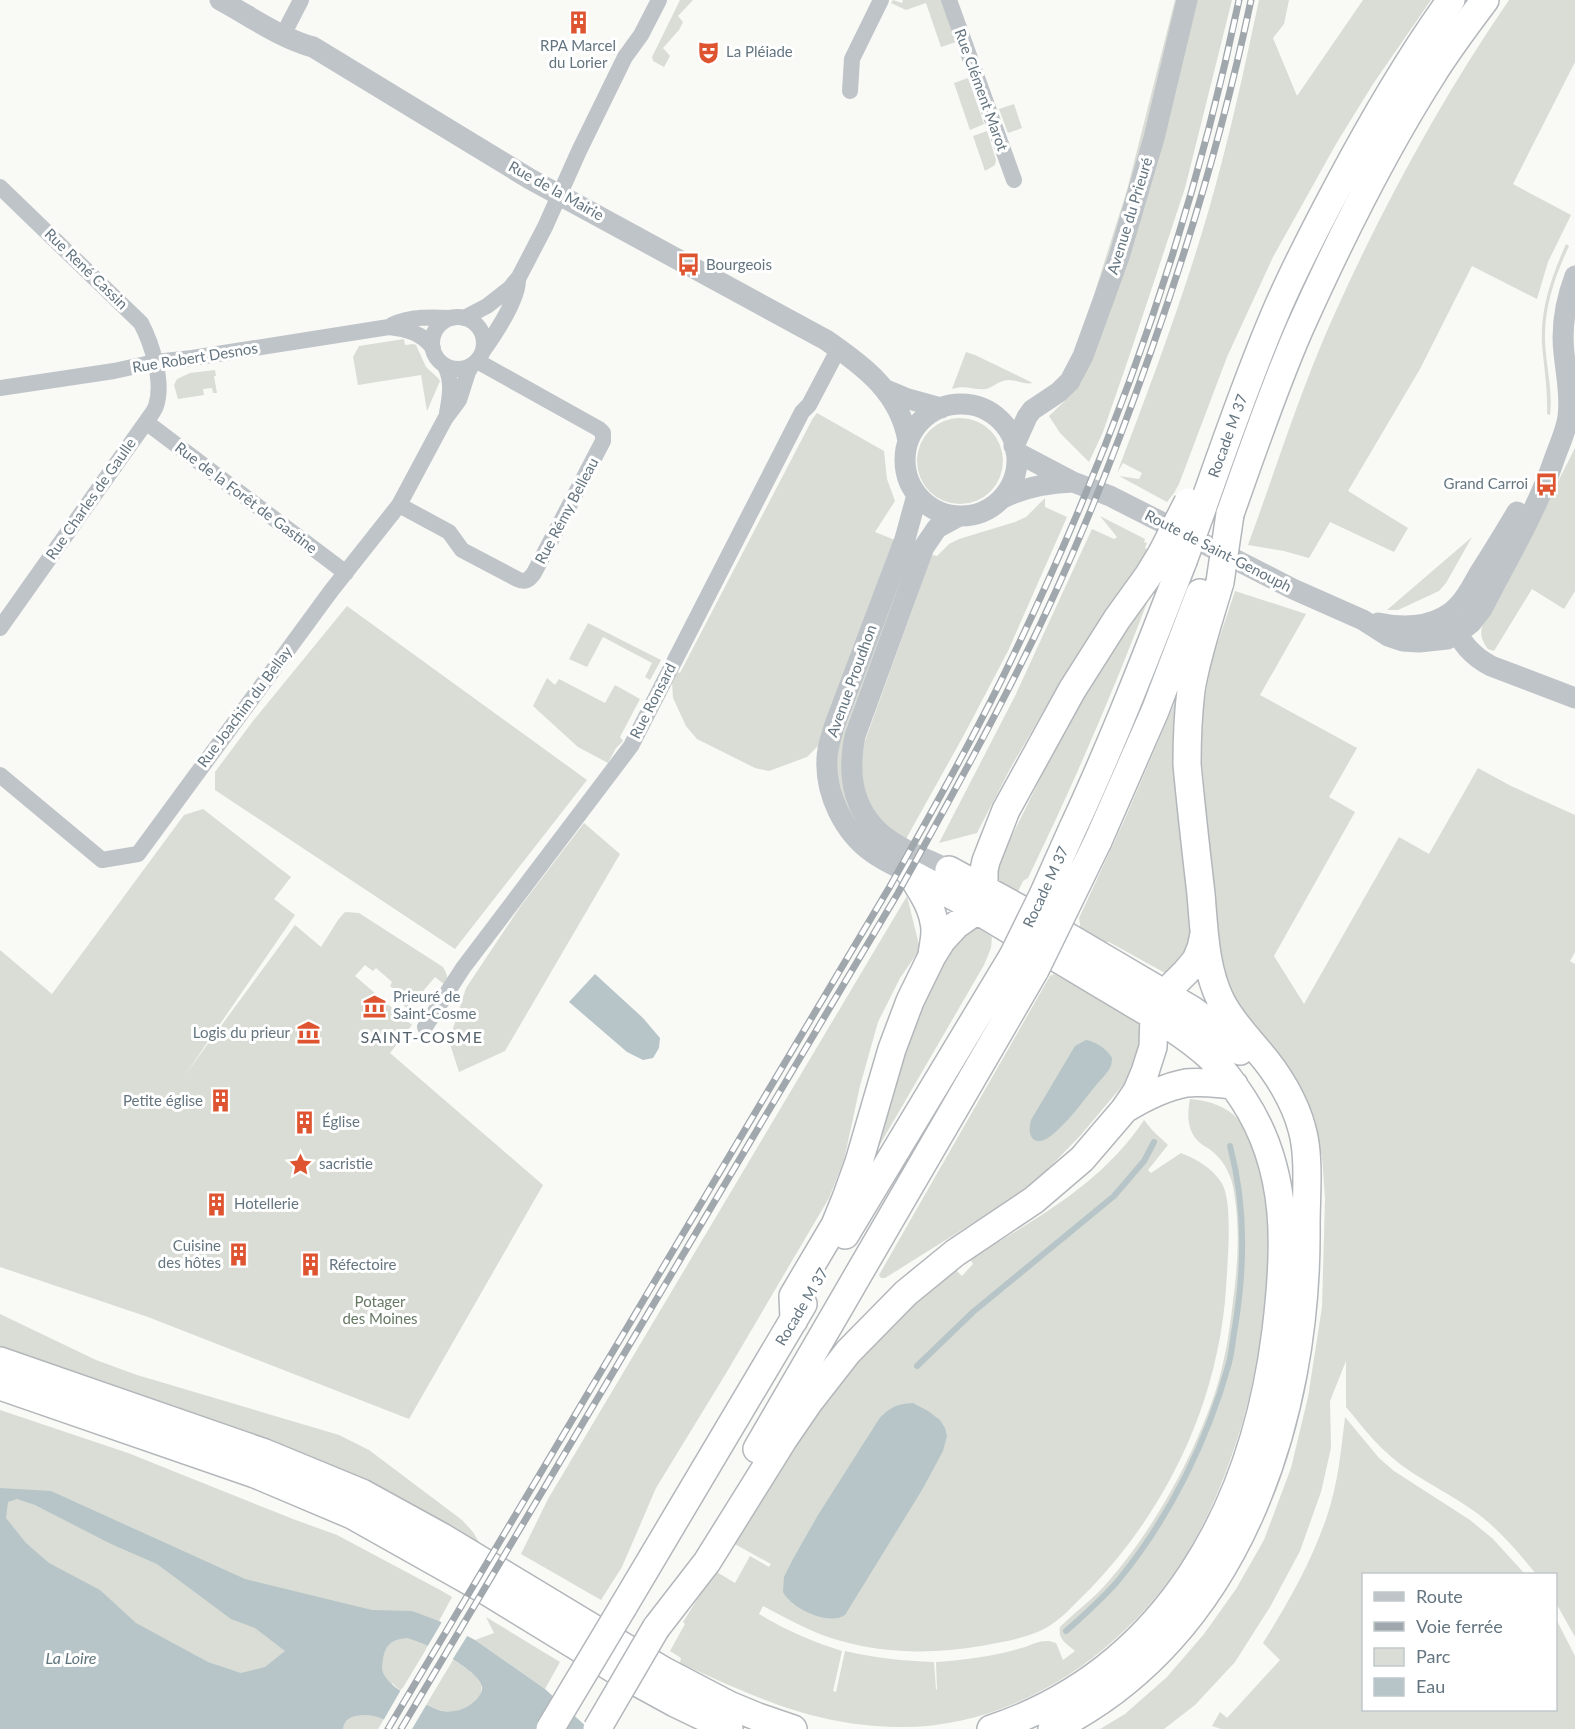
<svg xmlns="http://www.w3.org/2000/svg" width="1575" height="1729" font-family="Lato,sans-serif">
	<rect width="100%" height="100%" fill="#f9f9f6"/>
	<path fill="#d9ddd5" d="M 680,0 L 693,0 L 678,16 L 683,22 L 679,30 L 663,48 L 670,56 L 664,67 L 653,61 L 652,57 Z
		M 893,0 L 902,3 L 903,0 L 941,0 L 956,42 L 941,47 L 926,3 L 906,10 L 891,3 Z
		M 1175,0 L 1179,0 L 1160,80 L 1111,254 L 1093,298 L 1127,190 Z
		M 1197,0 L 1232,0 L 1185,188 L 1130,354 L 1103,432 L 1089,462 L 1060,433 L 1049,416 L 1067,399 L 1081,383 L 1104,327 Z
		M 1259,0 L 1289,0 L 1284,24 L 1273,38 L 1297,96 L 1363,0 L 1431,0 L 1373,84 L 1336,144 L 1273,257 L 1227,357 L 1179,484 L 1174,493 L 1167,502 L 1119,476 L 1139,479 L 1142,473 L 1123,463 L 1117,473 C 1150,386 1183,299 1209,209 C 1229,140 1244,70 1259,0 Z
		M 1509,0 L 1575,0 L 1575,62 L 1513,184 L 1571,215 L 1548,262 L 1537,299 L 1472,266 L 1420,369 L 1348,491 L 1408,528 L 1394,552 L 1330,522 L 1309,558 L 1284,551 L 1248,545 C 1274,474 1297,401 1327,331 C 1377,217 1439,102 1509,0 Z
		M 968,78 L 984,124 L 970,130 L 954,83 Z
		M 1014,104 L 1022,128 L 1008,133 L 999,109 Z
		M 987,131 L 996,160 L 995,165 L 985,171 L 973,136 Z
		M 1566,244 L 1569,246 C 1555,276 1544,307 1545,341 C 1546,366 1553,390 1550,415 L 1547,414 C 1548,390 1544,368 1542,344 C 1540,308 1552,276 1566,244 Z
		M 404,339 L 405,345 L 413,344 L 416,345 L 426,367 L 438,378 L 440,381 L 427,411 L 421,375 L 358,385 L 353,357 L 359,346 Z
		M 966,352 L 975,355 L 1033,383 C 1024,385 1017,380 1009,380 C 999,380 994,387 986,389 C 975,391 966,384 952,389 Z
		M 215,370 L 216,376 L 214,376 L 217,393 L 213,393 L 212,388 L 203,389 L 204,395 L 178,399 L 174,385 L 177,379 L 190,373 Z
		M 817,413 L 884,451 L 887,479 L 895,501 L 875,532 L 895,540 L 823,741 L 807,757 L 769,771 L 755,768 L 697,739 L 686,726 L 673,698 L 672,682 L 675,671 L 680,673 L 813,418 Z
		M917 461a43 43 0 1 1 86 0a43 43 0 1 1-86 0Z
		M 1575,448 L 1575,591 L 1564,609 L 1532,589 L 1494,651 L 1488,649 C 1473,630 1486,618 1497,601 Z
		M 1045,498 L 1045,507 L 1067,517 L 1008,651 L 965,733 L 906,839 C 898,834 888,829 882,823 C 862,800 858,770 865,741 L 932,555 L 937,556 L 949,544 L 959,539 L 1015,522 L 1026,517 Z
		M 1100,516 L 1145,539 L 1144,542 L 1147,543 L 1145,548 L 1149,550 L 1146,556 L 1054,693 L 1011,767 L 977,833 L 939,843 L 1015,696 L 1092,529 L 1114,539 L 1117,537 Z
		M 1472,537 L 1446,583 L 1439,591 L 1398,610 L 1387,610 Z
		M 912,548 L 845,738 L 885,852 L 854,822 L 838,787 L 836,752 Z
		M 1155,582 C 1117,683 1075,781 1028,878 L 1023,881 L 1016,896 L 995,886 L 995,877 L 999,862 L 1090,678 Z
		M 1235,591 L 1306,614 L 1260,695 L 1357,748 L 1329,797 L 1355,812 L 1274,956 L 1304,1004 L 1399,837 L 1429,854 L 1478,768 L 1511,786 L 1575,815 L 1575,952 L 1570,961 L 1575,964 L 1575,1637 L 1556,1603 L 1556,1574 L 1536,1574 C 1518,1552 1498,1528 1474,1511 C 1445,1490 1412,1477 1386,1452 C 1371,1439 1359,1422 1346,1407 L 1346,1361 L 1330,1401 L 1331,1448 L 1321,1492 L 1300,1551 L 1270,1607 L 1235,1662 L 1195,1705 L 1164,1729 L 1100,1729 L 1125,1714 L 1167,1677 L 1204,1634 L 1236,1589 L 1264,1540 L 1291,1468 L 1308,1397 L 1322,1307 L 1325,1199 L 1322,1156 L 1308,1111 L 1240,1014 L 1222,969 L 1209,846 L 1200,740 L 1202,716 L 1211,663 Z
		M 347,606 L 587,780 L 455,949 L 215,790 L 215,772 L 253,721 Z
		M 588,623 L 661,660 L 650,680 L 645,677 L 652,663 L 603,637 L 587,667 L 569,659 Z
		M 547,678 L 555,685 L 559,679 L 605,703 L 615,685 L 640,699 L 620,737 L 623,741 L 616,748 L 608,763 L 578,747 L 533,706 Z
		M 1176,700 L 1180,703 L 1192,937 C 1186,952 1179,964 1165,973 L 1109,942 L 1099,942 L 1078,930 L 1080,925 L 1079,918 L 1124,821 Z
		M 203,809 L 291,877 L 274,899 L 295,915 L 185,1075 L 295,925 L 321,947 L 338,920 L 345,912 L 359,913 L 443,967 C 447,974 449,978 445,985 L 435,977 L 408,1009 L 391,995 L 395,990 L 390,986 L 392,982 L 376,968 L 373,971 L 365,965 L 355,976 L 412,1025 L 390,1053 L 543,1185 L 409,1419 L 148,1317 L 0,1267 L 0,950 L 52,994 L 184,815 Z
		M 584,823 L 620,854 L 505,1051 L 459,1072 L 449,1041 L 466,988 L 520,907 Z
		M 907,896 L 920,949 L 900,978 L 878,1022 L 860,1086 L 844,1160 L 829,1198 L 725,1375 L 656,1488 L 622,1567 L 601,1600 L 521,1554 L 548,1499 Z
		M 975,926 L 992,937 L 991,948 L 984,965 L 864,1172 L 906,1037 L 950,947 Z
		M 1054,974 L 1146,1024 L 1146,1046 L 1128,1079 L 1080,1136 L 1048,1169 L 1025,1188 L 1000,1206 L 885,1278 L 881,1278 L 879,1275 L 1050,976 Z
		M 1190,1099 C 1209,1101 1225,1105 1239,1120 C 1249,1131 1253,1145 1257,1159 C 1279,1236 1264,1348 1242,1424 C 1229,1467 1212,1511 1189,1550 C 1130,1649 1017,1729 898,1727 C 814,1726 755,1697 680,1663 L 681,1658 L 670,1651 L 685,1624 L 683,1622 L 715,1571 L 735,1583 L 750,1556 L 769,1567 L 771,1564 L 731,1542 L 809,1416 L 892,1321 L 955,1269 L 962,1276 L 973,1264 L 970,1259 C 1034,1220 1102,1184 1144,1120 L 1153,1131 L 1168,1145 L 1148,1170 L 1151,1173 L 1181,1153 C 1196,1159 1212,1168 1221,1182 C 1234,1200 1227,1266 1226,1289 C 1218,1402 1168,1508 1090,1589 C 1075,1603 1061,1621 1042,1630 C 1023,1639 1001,1642 981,1646 C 935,1654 887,1654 841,1641 C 814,1634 788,1619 763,1606 L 759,1614 C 785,1630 813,1642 842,1651 L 833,1691 L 836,1692 L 845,1651 C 875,1658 903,1661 934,1662 L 936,1690 L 937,1689 L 936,1662 C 967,1660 996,1656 1025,1647 C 1035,1643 1045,1638 1056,1643 L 1063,1660 L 1075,1651 C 1066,1643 1058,1640 1060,1627 C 1075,1612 1092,1600 1107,1583 C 1150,1534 1187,1469 1210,1407 C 1223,1373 1229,1337 1233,1301 C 1238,1264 1240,1228 1234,1192 C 1232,1177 1225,1162 1213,1152 C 1209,1148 1203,1146 1199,1142 C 1187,1131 1187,1115 1190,1099 Z
		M 0,1314 L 96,1360 L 137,1375 L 339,1435 L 369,1450 L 462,1520 L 473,1532 L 480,1544 L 427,1514 L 368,1484 L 0,1349 Z
		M 0,1410 L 128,1453 L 293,1519 L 337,1535 L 442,1591 L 452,1597 L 439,1621 L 429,1618 L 416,1641 L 428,1646 L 401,1691 L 392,1683 L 373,1715 L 384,1719 L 378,1729 L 0,1729 Z
		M 1345,1417 L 1379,1458 L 1394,1471 L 1470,1520 L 1493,1539 L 1525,1574 L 1364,1574 L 1364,1710 L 1556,1710 L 1556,1619 L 1575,1656 L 1575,1729 L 1221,1729 L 1212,1726 L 1220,1712 L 1227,1718 L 1280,1660 L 1263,1643 C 1288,1603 1312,1561 1327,1516 C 1338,1484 1341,1451 1345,1417 Z
		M 486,1617 L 560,1662 L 545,1689 L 475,1640 L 494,1633 Z
		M 453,1660 C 462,1665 473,1672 479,1681 C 489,1695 468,1711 454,1712 C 443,1712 435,1709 426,1705 Z"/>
	<path fill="#b7c5c8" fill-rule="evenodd" d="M 595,974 L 643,1018 L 660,1038 L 659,1048 L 653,1058 L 643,1060 L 627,1052 L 569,1002 Z
		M 1086,1040 C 1097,1042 1107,1049 1112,1058 C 1112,1063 1111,1067 1108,1071 C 1103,1078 1097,1083 1093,1089 C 1080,1105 1068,1122 1052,1135 C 1036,1148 1026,1139 1031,1120 L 1075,1046 Z
		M 913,1403 L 928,1411 L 940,1420 L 945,1428 L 947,1436 L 943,1451 L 922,1490 L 845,1615 C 829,1626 792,1609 783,1592 L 784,1577 L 793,1559 L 818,1515 L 879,1419 C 890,1407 897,1404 913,1403 Z
		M 0,1488 L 51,1491 L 245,1579 L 372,1610 L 412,1611 L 439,1621 L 475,1640 L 545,1689 L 589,1729 L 401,1729 C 386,1720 374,1712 355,1716 C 348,1718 344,1721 343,1729 L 0,1729 ZM 17,1499 L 35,1505 L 111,1544 L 157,1564 L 231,1619 L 255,1628 L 285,1651 L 265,1667 L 241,1673 L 208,1662 L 136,1623 L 100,1590 L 49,1563 L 26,1543 L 6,1518 L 8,1502 ZM 407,1638 C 423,1642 479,1669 482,1687 C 483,1691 480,1695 477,1699 C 466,1710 451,1715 436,1709 C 421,1703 385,1687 382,1669 C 382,1664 383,1656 385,1651 C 389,1641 397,1639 407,1638 Z"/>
	<path fill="#f9f9f6" d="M 443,1620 L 469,1633 L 451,1662 L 426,1649 Z
		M 402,1688 L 428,1702 L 412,1729 L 396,1729 L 383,1721 Z"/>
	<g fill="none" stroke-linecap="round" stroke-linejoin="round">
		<path stroke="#b7c5c8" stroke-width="6" d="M 917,1366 L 973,1312 L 1114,1196 L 1144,1161 L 1154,1142
			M 1066,1631 C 1085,1614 1105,1597 1121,1577 C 1171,1515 1208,1439 1229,1363 C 1232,1351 1233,1338 1235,1327 C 1245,1266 1246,1206 1230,1146"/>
		<defs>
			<path id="trunk" d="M 1202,509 C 1224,446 1246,383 1272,321 C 1291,275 1314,231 1338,186 C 1372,122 1408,59 1451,0
				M 1230,514 C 1252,452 1273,390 1299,330 C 1338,243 1381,155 1432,75 C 1448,49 1467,24 1485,0
				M 1072,830 C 1113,742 1148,652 1183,561
				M 1098,841 L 1155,711 L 1200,593
				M 949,870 L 1024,911 L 1192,1010 L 1210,1023 L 1240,1051
				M 910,873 L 955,897 L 1154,1016 C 1173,1028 1193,1041 1209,1056 C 1223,1069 1233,1084 1243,1099 C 1290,1170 1286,1250 1276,1331 C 1254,1507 1168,1670 991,1729
				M 911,874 C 920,889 931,904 934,922 C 937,933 933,945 932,955
				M 1125,1109 C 1143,1098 1165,1087 1186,1083 C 1202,1081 1219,1084 1234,1085
				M 845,1235 L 1013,956
				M 794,1320 L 793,1296 L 835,1225 L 846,1198 L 859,1162 L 892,1049 L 910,1001 L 932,956 L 942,940 L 956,925 L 977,910 L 984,889 L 984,870 L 986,861 L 1006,810 L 1072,690 L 1117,619 L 1148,576 L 1162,553
				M 0,1361 L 265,1453 L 362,1493 L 442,1537 L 664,1671 L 729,1705 L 758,1717 L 793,1729
				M 0,1386 L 255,1474 L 352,1515 L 480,1587 L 622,1674 L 675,1703 L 729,1729
				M 757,1449 L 1035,970
				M 623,1607 L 803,1304
				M 656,1628 L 707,1562 L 783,1440 L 809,1402 L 848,1352 L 906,1293 L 955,1253 L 1034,1200 L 1082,1159 L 1124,1110 L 1137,1091 L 1145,1072 L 1153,1047 L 1154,1016 L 1165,993 L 1186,972 L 1196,960 L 1201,948 L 1204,934
				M 1052,1729 C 1237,1639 1308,1419 1306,1226 C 1306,1197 1310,1156 1302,1129 C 1295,1102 1278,1074 1260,1053 C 1246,1036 1231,1021 1221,1001 C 1205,969 1204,929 1201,894 C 1196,851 1191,807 1187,764 C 1187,739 1188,715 1191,690 C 1197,653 1210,617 1220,582"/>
		</defs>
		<use href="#trunk" stroke="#b3b7bb" stroke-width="30"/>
		<path stroke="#bfc4c8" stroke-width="16" d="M 949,0 L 1014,180
			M 283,35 L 301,0
			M 850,91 L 852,59 L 881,0
			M 0,187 L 141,323 C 152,344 164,382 156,406 C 154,412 149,417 146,422 L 0,628
			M432 343a26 26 0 1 1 52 0a26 26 0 1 1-52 0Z
			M 464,318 L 487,306 L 510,288 L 519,277 L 545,227 L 579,151 L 625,57 L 641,35 L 659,0
			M 392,325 C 410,316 433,317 452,318
			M 483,351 C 495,334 517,302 518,281
			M 445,366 C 453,381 450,397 447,413
			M 0,388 L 114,371 L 155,362 L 192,358 L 389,327 C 407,329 422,333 433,348
			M 146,422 L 346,573
			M 399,505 L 449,532 L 462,550 L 517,579 C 525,583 529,580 534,573 L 603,441 L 603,433 L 599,429 L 477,361
			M 0,775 L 102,860 L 138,854 L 331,591 L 399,505 L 445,419 L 459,400 L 468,372 L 472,365
			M 425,1027 L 463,968 L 631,746 L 802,412 L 809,405 L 839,348"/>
		<path stroke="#bfc4c8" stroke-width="21" d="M 220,0 C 250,16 280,38 313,47 L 530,179 L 826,340 C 864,366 900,393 908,441
			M 886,390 L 905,398 L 941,408
			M905 460a56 56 0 1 1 112 0a56 56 0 1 1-112 0Z
			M 1014,446 L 1027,417 L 1032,410 L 1059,392 L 1070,381 L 1083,356 L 1119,257 L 1136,199 L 1154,138 L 1187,0
			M 1016,452 L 1073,482 L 1110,496 L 1293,589 L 1363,620 L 1388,636 L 1403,641 L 1419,642 L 1447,639 L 1457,634 L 1471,623 L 1482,609 C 1507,560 1536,512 1554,460 C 1559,445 1566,432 1568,417 C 1571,395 1566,374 1564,353 C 1561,327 1566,300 1575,276
			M 1001,499 C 1024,487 1047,483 1072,482
			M 1378,623 C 1401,628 1430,628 1450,613 C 1464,603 1472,586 1480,572 C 1493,552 1505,532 1517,512
			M 1453,623 C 1460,643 1472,656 1491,666 L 1575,698
			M 949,870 C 927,859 896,848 879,832 C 851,806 848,770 855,736 L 924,547 L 937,528 L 959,516
			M 910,873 C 897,867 884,861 873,853 C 844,833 825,794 827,759 C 827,748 831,738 834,727 L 905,539 L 917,495"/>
		<use href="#trunk" stroke="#fff" stroke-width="27"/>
		<defs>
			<path id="rail" d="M 388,1729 L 889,888 C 932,811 976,734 1014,654 C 1114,446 1192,226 1239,0
				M 401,1729 L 898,893 C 940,817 983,741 1022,662 C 1072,563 1113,459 1150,354 C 1191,238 1226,120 1251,0"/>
		</defs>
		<use href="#rail" stroke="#a1a8ad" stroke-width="7"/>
		<use href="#rail" stroke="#fff" stroke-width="4.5" stroke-dasharray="14" stroke-linecap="butt"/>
		<defs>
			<path id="trunk-bridge" d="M 1162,553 L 1188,502
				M 1183,561 L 1202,509
				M 1220,582 L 1230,514
				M 1013,956 L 1043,895 L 1072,830
				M 1035,970 L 1098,841
				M 550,1729 L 623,1607
				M 597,1729 L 656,1628"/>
		</defs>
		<use href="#trunk-bridge" stroke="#b3b7bb" stroke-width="30" stroke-linecap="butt"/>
		<use href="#trunk-bridge" stroke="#fff" stroke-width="27"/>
	</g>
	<defs>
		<symbol id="building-bare" viewBox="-9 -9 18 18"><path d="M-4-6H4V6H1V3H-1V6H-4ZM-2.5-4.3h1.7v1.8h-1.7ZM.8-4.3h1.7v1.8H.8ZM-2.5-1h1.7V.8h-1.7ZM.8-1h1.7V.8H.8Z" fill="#df5430" stroke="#fff" stroke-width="2.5" paint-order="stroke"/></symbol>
		<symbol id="theatre-bare" viewBox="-9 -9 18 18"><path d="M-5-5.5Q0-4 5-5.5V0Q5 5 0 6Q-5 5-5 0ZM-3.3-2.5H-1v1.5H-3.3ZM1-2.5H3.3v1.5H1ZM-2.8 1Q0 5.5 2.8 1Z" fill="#df5430" stroke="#fff" stroke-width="2.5" paint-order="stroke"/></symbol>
		<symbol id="bus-bare" viewBox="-9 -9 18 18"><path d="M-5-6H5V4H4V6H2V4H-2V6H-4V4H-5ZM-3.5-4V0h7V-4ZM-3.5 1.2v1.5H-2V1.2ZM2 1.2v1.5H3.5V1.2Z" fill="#df5430" stroke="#fff" stroke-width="2.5" paint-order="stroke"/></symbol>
		<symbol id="museum-bare" viewBox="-9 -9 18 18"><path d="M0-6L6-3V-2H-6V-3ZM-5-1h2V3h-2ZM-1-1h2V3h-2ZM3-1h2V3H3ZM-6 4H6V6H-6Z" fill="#df5430" stroke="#fff" stroke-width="2.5" paint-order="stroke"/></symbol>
		<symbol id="sight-bare" viewBox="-9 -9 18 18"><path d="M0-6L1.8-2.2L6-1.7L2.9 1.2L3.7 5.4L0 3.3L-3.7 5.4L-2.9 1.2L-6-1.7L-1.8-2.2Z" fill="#df5430" stroke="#fff" stroke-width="2.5" paint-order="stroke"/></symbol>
	</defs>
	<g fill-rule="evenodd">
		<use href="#building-bare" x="562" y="6" width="33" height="33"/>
		<use href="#theatre-bare" x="692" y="36" width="33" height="33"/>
		<use href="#bus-bare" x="672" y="248" width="33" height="33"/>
		<use href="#bus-bare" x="1530" y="468" width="33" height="33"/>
		<use href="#museum-bare" x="358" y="990" width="33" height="33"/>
		<use href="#museum-bare" x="292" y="1016" width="33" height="33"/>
		<use href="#building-bare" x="204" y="1084" width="33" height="33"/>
		<use href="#building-bare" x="288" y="1106" width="33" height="33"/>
		<use href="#sight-bare" x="284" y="1148" width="33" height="33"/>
		<use href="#building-bare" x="200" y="1188" width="33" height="33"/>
		<use href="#building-bare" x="222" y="1238" width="33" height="33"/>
		<use href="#building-bare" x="294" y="1248" width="33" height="33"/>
	</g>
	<g text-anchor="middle" stroke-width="6" stroke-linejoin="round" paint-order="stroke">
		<g font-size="15" fill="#647580" stroke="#fff" text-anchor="start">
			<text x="578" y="51" text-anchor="middle">RPA Marcel<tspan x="578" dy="17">du Lorier</tspan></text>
			<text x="726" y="57">La Pléiade</text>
			<text x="706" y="270">Bourgeois</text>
			<text x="1528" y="489" text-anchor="end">Grand Carroi</text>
			<text x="393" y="1002">Prieuré de<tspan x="393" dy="17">Saint-Cosme</tspan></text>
			<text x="290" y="1038" text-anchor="end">Logis du prieur</text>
			<text x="203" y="1106" text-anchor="end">Petite église</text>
			<text x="322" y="1127">Église</text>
			<text x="319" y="1169">sacristie</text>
			<text x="234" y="1209">Hotellerie</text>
			<text x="221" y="1251" text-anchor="end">Cuisine<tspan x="221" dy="17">des hôtes</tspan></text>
			<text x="329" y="1270">Réfectoire</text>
		</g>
		<g font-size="15" fill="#647580" stroke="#fff">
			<text transform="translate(981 90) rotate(70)" y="5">Rue Clément Marot</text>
			<text transform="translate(556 191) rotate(29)" y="5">Rue de la Mairie</text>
			<text transform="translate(1130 216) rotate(-73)" y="5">Avenue du Prieuré</text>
			<text transform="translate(86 269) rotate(44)" y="5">Rue René Cassin</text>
			<text transform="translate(195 358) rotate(-9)" y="5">Rue Robert Desnos</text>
			<text transform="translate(1228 436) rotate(-70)" y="5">Rocade M 37</text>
			<text transform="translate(246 498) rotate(37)" y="5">Rue de la Forêt de Gastine</text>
			<text transform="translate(91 499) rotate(-55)" y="5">Rue Charles de Gaulle</text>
			<text transform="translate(567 511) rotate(-62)" y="5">Rue Rémy Belleau</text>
			<text transform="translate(1218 551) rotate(27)" y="5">Route de Saint-Genouph</text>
			<text transform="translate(852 681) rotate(-70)" y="5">Avenue Proudhon</text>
			<text transform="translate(653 701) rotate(-63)" y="5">Rue Ronsard</text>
			<text transform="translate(245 707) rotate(-53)" y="5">Rue Joachim du Bellay</text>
			<text transform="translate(1046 887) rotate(-65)" y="5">Rocade M 37</text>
			<text transform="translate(802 1307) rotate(-59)" y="5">Rocade M 37</text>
		</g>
		<g font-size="15" fill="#677963" stroke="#fff">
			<text x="380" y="1307">Potager<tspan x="380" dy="17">des Moines</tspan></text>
		</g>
		<g font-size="16" letter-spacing="1.5" fill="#56636c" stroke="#fff">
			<text x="422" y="1043">SAINT-COSME</text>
		</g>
		<g font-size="16" font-style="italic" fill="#5f747b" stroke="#fff">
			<text x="71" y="1664">La Loire</text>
		</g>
	</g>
	<rect x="1362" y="1573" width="195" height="138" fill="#ffffff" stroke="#c1c8cc" stroke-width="1.5"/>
	<rect x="1374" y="1592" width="30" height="9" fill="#bfc4c8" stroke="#c1c8cc" stroke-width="1.5"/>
	<text x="1416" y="1603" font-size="18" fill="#647580">Route</text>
	<rect x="1374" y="1622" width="30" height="9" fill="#a1a8ad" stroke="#c1c8cc" stroke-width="1.5"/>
	<text x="1416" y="1633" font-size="18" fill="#647580">Voie ferrée</text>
	<rect x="1374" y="1648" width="30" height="18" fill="#d9ddd5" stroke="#c1c8cc" stroke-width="1.5"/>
	<text x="1416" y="1663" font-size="18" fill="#647580">Parc</text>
	<rect x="1374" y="1678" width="30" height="18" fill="#b7c5c8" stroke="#c1c8cc" stroke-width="1.5"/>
	<text x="1416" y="1693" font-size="18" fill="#647580">Eau</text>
</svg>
